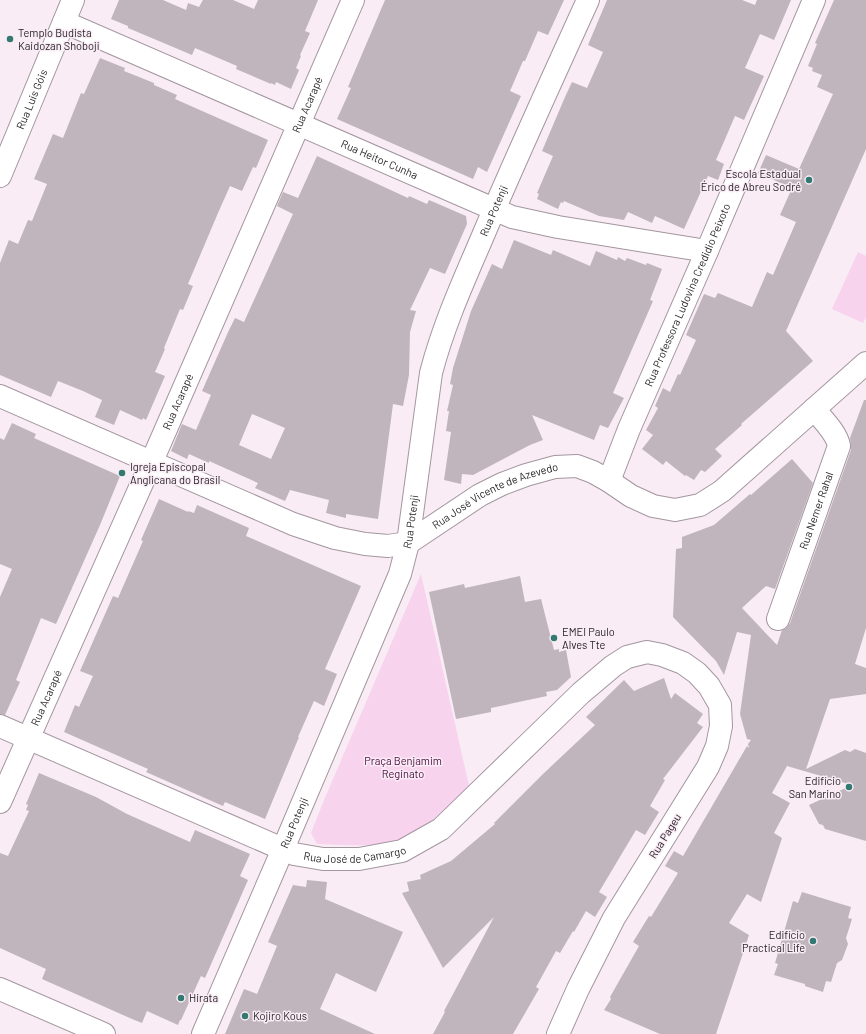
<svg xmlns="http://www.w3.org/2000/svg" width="866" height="1034" font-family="Barlow,sans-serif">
	<rect width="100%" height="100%" fill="#f9ecf5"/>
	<path fill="#f8d3ee" d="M 858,252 L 866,256 L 866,317 L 863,323 L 832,309 Z
		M 421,574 L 470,790 C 449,807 428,828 402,838 C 377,848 343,845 317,844 L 311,833 L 324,800 Z"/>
	<path fill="#c0b4bd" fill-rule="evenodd" d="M 119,0 L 163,0 L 186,10 L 188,3 L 199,7 L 203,0 L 233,0 L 254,9 L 258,0 L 318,0 L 305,31 L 310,33 L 300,55 L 301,56 L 296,68 L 299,70 L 291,89 L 276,82 L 275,85 L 271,83 L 271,84 L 236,69 L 237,66 L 195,48 L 192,55 L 128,28 L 128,26 L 111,19 Z
		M 385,0 L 564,0 L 548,35 L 538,31 L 525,61 L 523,61 L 510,91 L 521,96 L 487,172 L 478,167 L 473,179 L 337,119 L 351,88 L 348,87 Z
		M 607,0 L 742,0 L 755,5 L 757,0 L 791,0 L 774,40 L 760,34 L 745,68 L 764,76 L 744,120 L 735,116 L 716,160 L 724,164 L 718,180 L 708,176 L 684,229 L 655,216 L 652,223 L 628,212 L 624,220 L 599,216 L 564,201 L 563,203 L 561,202 L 558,209 L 537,199 L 539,194 L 537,193 L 553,156 L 542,151 L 565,97 L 572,82 L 587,88 L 603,52 L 588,45 Z
		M 834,0 L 866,0 L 866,149 L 786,331 L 813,361 L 741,424 L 742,425 L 715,449 L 722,456 L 705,472 L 701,470 L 694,480 L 686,475 L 685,476 L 666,461 L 663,465 L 642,449 L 653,435 L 646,430 L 658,408 L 655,406 L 663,388 L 670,392 L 678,374 L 680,375 L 696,340 L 686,335 L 704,294 L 715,298 L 718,293 L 752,307 L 767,272 L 773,275 L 796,222 L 780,215 L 792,188 L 758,173 L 766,155 L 799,169 L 833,94 L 817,87 L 822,75 L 812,71 L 813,68 L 808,66 L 817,44 L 815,43 Z
		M 100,58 L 125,68 L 124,71 L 154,83 L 154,85 L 177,95 L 175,99 L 268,140 L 256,168 L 253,167 L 242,191 L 230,186 L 218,213 L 188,284 L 193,286 L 183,310 L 180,309 L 164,348 L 165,349 L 155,372 L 165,376 L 146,420 L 143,418 L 142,420 L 120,410 L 114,425 L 95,417 L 102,400 L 83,391 L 58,381 L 51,397 L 0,375 L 0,263 L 9,240 L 18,244 L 28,220 L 32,221 L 47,184 L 34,179 L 53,134 L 63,138 L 81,93 L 84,94 Z
		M 317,156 L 408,198 L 409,196 L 427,204 L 429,200 L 466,216 L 467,224 L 445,274 L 430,268 L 410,310 L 416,311 L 410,332 L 409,375 L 403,406 L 393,404 L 378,519 L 346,514 L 346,518 L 326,513 L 329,500 L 290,490 L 285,501 L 255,488 L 258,483 L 209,461 L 209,463 L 189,454 L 187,459 L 171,451 L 182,424 L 196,430 L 211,395 L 202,391 L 229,330 L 235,318 L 244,322 L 293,214 L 277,206 L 283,192 L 298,198 ZM 252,414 L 285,428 L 271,459 L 239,445 Z
		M 514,240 L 551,255 L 553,250 L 590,266 L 596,251 L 617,260 L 618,257 L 625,261 L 627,258 L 646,265 L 647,263 L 662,269 L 650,300 L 653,301 L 613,393 L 624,398 L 608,428 L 600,425 L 594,440 L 532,415 L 543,440 L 530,445 L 473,475 L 462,474 L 461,484 L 444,480 L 451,432 L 446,431 L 449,411 L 447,411 L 453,385 L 450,384 L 453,368 L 471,311 L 492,264 L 502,269 Z
		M 864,400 L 866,400 L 866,628 L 855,664 L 866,668 L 866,694 L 830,699 L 806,769 L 845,750 L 850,752 L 855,749 L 866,753 L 866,841 L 825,829 L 823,825 L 819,824 L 809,805 L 852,785 L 787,766 L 772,793 L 790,803 L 774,833 L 782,838 L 761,902 L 747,894 L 729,923 L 749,935 L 716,1034 L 660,1034 L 604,1010 L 611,999 L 610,997 L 639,946 L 633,942 L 649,916 L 651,917 L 678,873 L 665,866 L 674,851 L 683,856 L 747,746 L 749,748 L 748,744 L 751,740 L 747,739 L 740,714 L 751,635 L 737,632 L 724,675 L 716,661 L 673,617 L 676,549 L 682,548 L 682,537 L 714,525 L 750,494 L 751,495 L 792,459 L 813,483 L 775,589 L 766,586 L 742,608 L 777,645 L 782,630 L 786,628 L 790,623 L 851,450 L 850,438 Z
		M 12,423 L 36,434 L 34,438 L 120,476 L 100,525 L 56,624 L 41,618 L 16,680 L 20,682 L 5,715 L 0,714 L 0,597 L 12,569 L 0,564 L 0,438 L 4,440 Z
		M 159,499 L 188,512 L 188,511 L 194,513 L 197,505 L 249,528 L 246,536 L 361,586 L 325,669 L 337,674 L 324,706 L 314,701 L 298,737 L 299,737 L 265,819 L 225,802 L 223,806 L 146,772 L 148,769 L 64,732 L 75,705 L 79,707 L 93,676 L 80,671 L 113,596 L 118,598 L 143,541 L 141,540 Z
		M 520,576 L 525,602 L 541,599 L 554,650 L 559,649 L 559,652 L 566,650 L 571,677 L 557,690 L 546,692 L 547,696 L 491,708 L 491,712 L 456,719 L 429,592 L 464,584 L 465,588 Z
		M 664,678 L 671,699 L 675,693 L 703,714 L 697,723 L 703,727 L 663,779 L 665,780 L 650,806 L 659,812 L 645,835 L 636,830 L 599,892 L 607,897 L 595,917 L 586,911 L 574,932 L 573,931 L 560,953 L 556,951 L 536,987 L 539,989 L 513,1034 L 433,1034 L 445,1012 L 444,1011 L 494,917 L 443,968 L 402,893 L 409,891 L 407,882 L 421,879 L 420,875 L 451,861 L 495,824 L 494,823 L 543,774 L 595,725 L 586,717 L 624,680 L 634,691 Z
		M 39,773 L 96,797 L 127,814 L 190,842 L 195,830 L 250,854 L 240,876 L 248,880 L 205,978 L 201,976 L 181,1020 L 180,1020 L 178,1025 L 147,1011 L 142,1023 L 132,1019 L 42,979 L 46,969 L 0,948 L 0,853 L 8,856 L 29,811 L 26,810 L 28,805 L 26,804 Z
		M 307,880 L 327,882 L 325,899 L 403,932 L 376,992 L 336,973 L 320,1009 L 375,1034 L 225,1034 L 244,989 L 257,994 L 277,946 L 268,942 L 293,885 L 306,887 Z
		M 802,892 L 851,907 L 848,918 L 852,919 L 846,938 L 848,944 L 842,960 L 837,963 L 831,982 L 826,981 L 823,992 L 805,986 L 805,984 L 774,975 L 778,964 L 775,963 L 793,901 L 798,903 Z"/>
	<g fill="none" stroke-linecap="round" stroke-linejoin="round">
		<defs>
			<g id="street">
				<path id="s1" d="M 64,22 L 512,217 L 558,227 L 707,251"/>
				<path id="s2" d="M 0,396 L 293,524 L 335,538 L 365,544 L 388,546 L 408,543 L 480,495 L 502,484 L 526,475 L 555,467 L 577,466 L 593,472 L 609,481 L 631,496 L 653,506 L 675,510 L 700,505 L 722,491 L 866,363"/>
				<path id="s3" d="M 609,481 L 629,429 L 707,251 L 814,0"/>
				<path id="s4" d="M 778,619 L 839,446 C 837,433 822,419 814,409"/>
				<path id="s5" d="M 0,726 L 294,854 L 323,859 L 359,859 L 402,851 L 441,829 L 581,693 L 613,666 L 627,657 L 647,652 L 662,655 L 683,663 L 697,673 L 709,686 L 720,705 L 721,726 L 717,746 L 708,767 L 614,918 L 578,989 L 558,1034"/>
				<path id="s6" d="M 0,802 L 159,445 L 353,0"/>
				<path d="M 0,989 L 104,1034"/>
				<path id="s7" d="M 203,1034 L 283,849 L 400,574 L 408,543 L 431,373 C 444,323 465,278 485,231 C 518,153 553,77 588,0"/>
			</g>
			<g id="secondary">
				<path id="s8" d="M 0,176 L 73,0"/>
			</g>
		</defs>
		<use href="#street" stroke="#a3969f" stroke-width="24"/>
		<use href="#secondary" stroke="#a3969f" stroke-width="24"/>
		<use href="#street" stroke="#fff" stroke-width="22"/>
		<use href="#secondary" stroke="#fff" stroke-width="22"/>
	</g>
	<g fill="#327972" stroke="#f9ecf5" stroke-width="1.5">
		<circle cx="10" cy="39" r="4"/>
		<circle cx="809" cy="180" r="4"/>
		<circle cx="122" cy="473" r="4"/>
		<circle cx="554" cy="638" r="4"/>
		<circle cx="849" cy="787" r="4"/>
		<circle cx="813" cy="941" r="4"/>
		<circle cx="181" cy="998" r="4"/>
		<circle cx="245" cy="1016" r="4"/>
	</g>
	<g text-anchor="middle" stroke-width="3" stroke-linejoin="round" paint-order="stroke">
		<g font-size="11" fill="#231f22" stroke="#f9ecf5" text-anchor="start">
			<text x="18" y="37">Templo Budista<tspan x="18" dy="13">Kaidozan Shoboji</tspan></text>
			<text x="801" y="178" text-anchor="end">Escola Estadual<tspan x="801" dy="13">Érico de Abreu Sodré</tspan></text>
			<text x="130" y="471">Igreja Episcopal<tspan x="130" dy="13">Anglicana do Brasil</tspan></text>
			<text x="562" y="636">EMEI Paulo<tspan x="562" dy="13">Alves Tte</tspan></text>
			<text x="841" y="785" text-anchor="end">Edifício<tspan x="841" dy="13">San Marino</tspan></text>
			<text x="805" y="939" text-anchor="end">Edifício<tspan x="805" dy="13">Practical Life</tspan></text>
			<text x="189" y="1002">Hirata</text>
			<text x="253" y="1020">Kojiro Kous</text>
		</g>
		<g font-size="11" fill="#231f22" stroke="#f9ecf5">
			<text dy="4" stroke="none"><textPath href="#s8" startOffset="83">Rua Luis Góis</textPath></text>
			<text dy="4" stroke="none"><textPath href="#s6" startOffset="762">Rua Acarapé</textPath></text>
			<text dy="4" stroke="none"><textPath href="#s1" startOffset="344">Rua Heitor Cunha</textPath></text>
			<text dy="4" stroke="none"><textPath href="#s7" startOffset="878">Rua Potenji</textPath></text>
			<text dy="4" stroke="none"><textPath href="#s3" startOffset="202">Rua Professora Ludovina Credidio Peixoto</textPath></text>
			<text dy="4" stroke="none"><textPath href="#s6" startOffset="438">Rua Acarapé</textPath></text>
			<text dy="4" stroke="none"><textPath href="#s2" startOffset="538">Rua José Vicente de Azevedo</textPath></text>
			<text dy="4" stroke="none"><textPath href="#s4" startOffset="115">Rua Nemer Rahal</textPath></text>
			<text dy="4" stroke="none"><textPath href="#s7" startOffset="554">Rua Potenji</textPath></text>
			<text dy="4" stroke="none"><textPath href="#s6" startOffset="114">Rua Acarapé</textPath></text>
			<text dy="4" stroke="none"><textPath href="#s7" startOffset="230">Rua Potenji</textPath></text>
			<text transform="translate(665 836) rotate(-58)" y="4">Rua Pageu</text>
			<text dy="4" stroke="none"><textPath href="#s5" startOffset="382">Rua José de Camargo</textPath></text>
		</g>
		<g font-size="11" fill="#4c0b41" stroke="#f9ecf5">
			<text x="403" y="765">Praça Benjamim<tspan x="403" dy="13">Reginato</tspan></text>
		</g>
	</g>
</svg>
